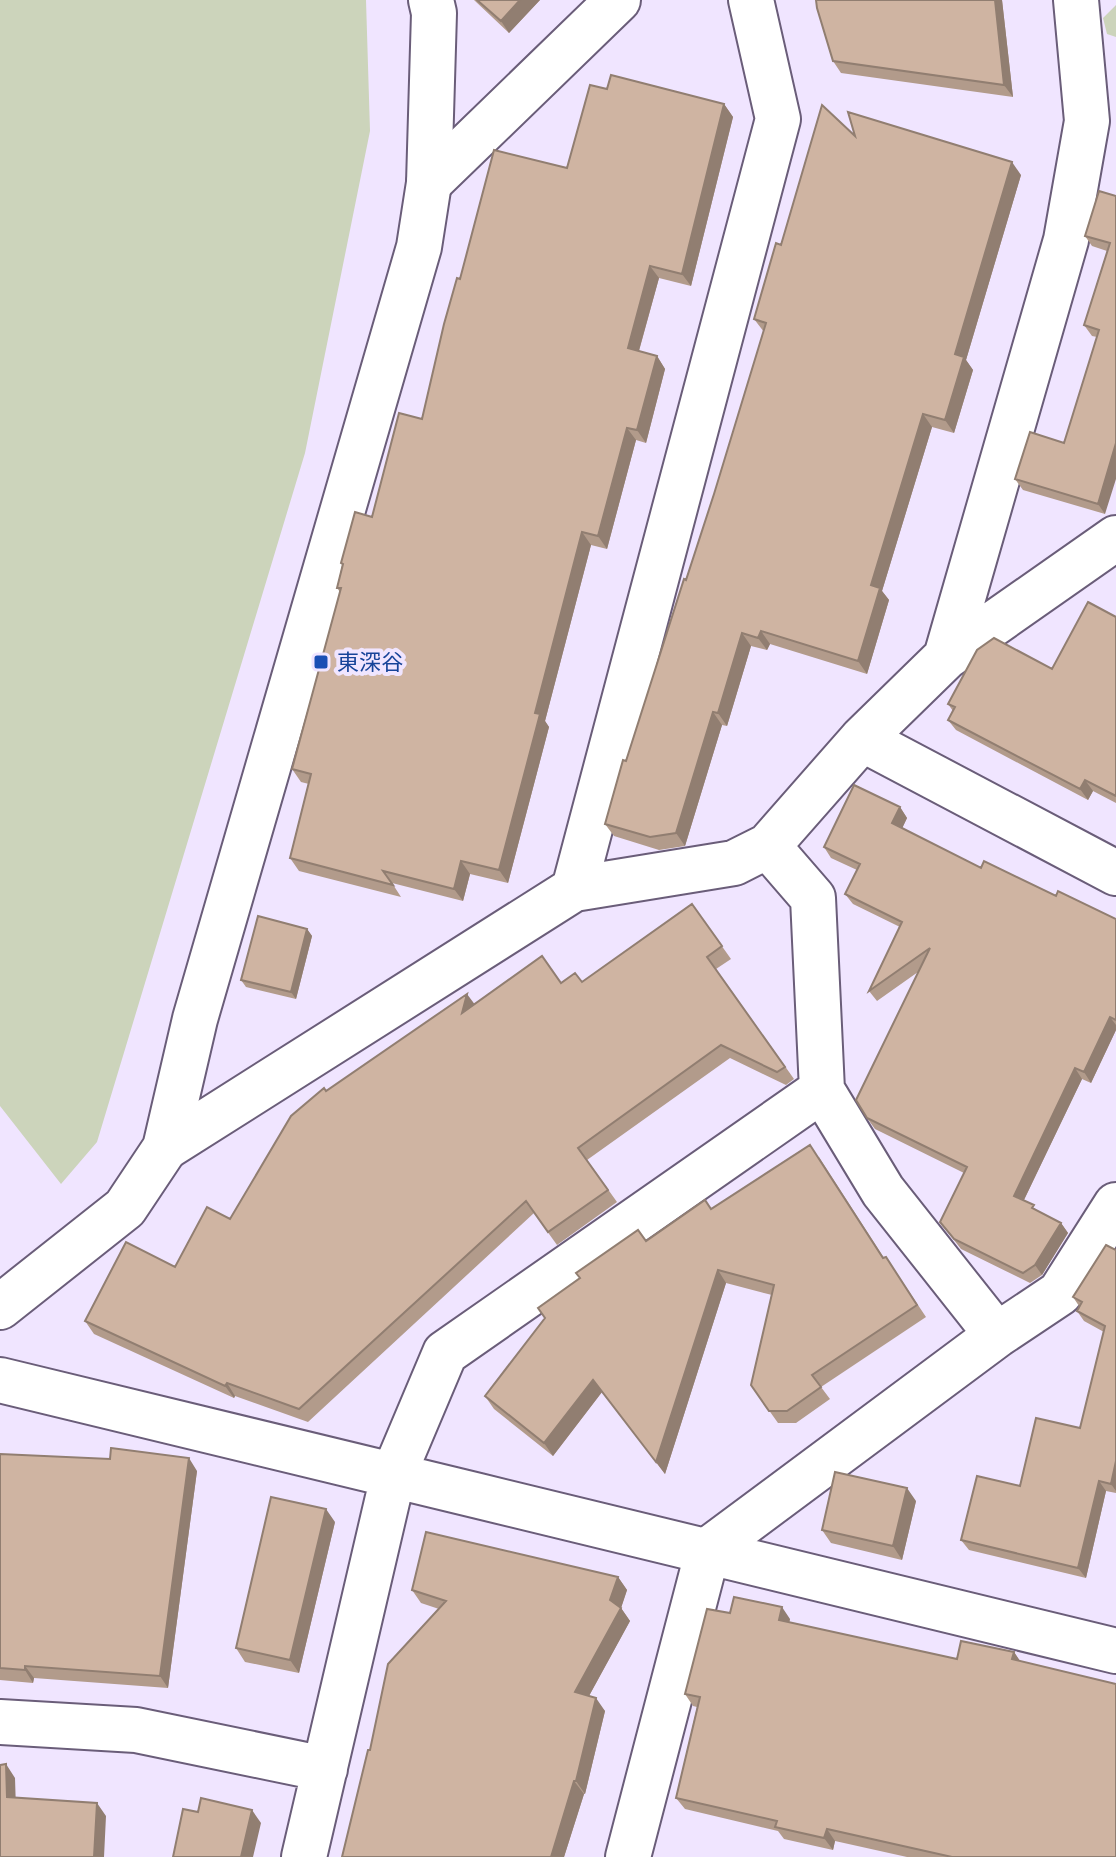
<svg xmlns="http://www.w3.org/2000/svg" width="1116" height="1857" font-family="'DM Sans','Noto Sans JP',sans-serif">
	<rect width="100%" height="100%" fill="#f0e5ff"/>
	<path fill="#ccd4bb" d="M 0,0 L 366,0 L 370,131 L 305,453 L 97,1142 L 61,1184 L 0,1106 Z
		M 1116,5 L 1116,37 L 1107,34 L 1103,18 Z"/>
	<g fill="none" stroke-linecap="round" stroke-linejoin="round">
		<defs>
			<path id="minor" d="M 429,183 L 618,0
				M 946,657 L 1066,240 L 1087,121 L 1076,0
				M 862,739 L 1116,873
				M 768,846 L 813,898 L 822,1090 L 883,1191 L 997,1335
				M 574,889 L 778,119 L 751,0
				M 165,1148 L 574,889 L 734,863 L 768,846 L 862,739 L 946,657 L 1116,538
				M 0,1380 C 372,1471 744,1559 1116,1651
				M 0,1722 L 136,1730 L 325,1769
				M 304,1857 L 393,1476 L 445,1353 L 822,1090
				M 628,1857 L 708,1550 L 997,1335 L 1060,1293 L 1116,1205"/>
			<path id="tertiary" d="M 0,1307 L 125,1208 L 165,1148 L 195,1019 L 419,247 L 429,183 L 434,13 L 431,0"/>
		</defs>
		<use href="#minor" stroke="#6a5d79" stroke-width="48"/>
		<use href="#tertiary" stroke="#6a5d79" stroke-width="48"/>
		<use href="#minor" stroke="#fff" stroke-width="44"/>
		<use href="#tertiary" stroke="#fff" stroke-width="44"/>
	</g>
	<path fill="#b29b8b" d="M 474,0 L 540,0 L 509,33 Z
		M 816,0 L 1002,0 L 1013,97 L 841,73 L 833,61 Z
		M 607,89 L 724,104 L 733,117 L 691,286 L 659,278 L 639,351 L 657,356 L 665,369 L 646,443 L 636,440 L 607,549 L 591,545 L 545,721 L 549,727 L 508,883 L 470,874 L 463,901 L 392,883 L 401,897 L 299,871 L 290,858 L 309,784 L 301,782 L 292,769 L 340,592 L 337,588 L 342,565 L 341,563 L 372,517 L 422,419 L 460,279 L 567,168 Z
		M 855,136 L 1021,175 L 966,360 L 973,370 L 954,433 L 932,427 L 882,591 L 889,600 L 867,674 L 770,644 L 767,650 L 751,646 L 727,726 L 722,725 L 685,846 L 659,850 L 614,836 L 605,824 L 714,494 L 764,332 L 754,319 L 781,245 Z
		M 1116,196 L 1105,514 L 1023,490 L 1015,479 L 1064,443 L 1097,337 L 1092,336 L 1084,325 L 1107,251 L 1092,246 L 1085,236 Z
		M 1116,617 L 1116,803 L 1093,791 L 1088,800 L 956,730 L 948,720 L 953,711 L 948,704 L 1052,669 Z
		M 900,807 L 907,818 L 902,828 L 981,868 L 1116,919 L 1116,1030 L 1091,1083 L 1082,1079 L 1024,1200 L 1038,1211 L 1061,1223 L 1068,1233 L 1042,1275 L 1030,1283 L 961,1249 L 940,1222 L 964,1173 L 875,1129 L 867,1118 L 918,972 L 877,1001 L 869,991 L 900,927 L 853,904 L 845,894 L 857,870 L 831,858 L 824,847 Z
		M 692,904 L 731,959 L 716,969 L 794,1079 L 786,1085 L 730,1058 L 587,1160 L 617,1202 L 557,1245 L 534,1213 L 308,1422 L 235,1396 L 234,1398 L 94,1334 L 85,1321 L 175,1267 L 230,1219 L 326,1091 L 474,1004 L 561,983 L 582,982 Z
		M 307,929 L 312,936 L 296,999 L 246,987 L 241,980 Z
		M 819,1157 L 884,1258 L 886,1257 L 926,1317 L 821,1387 L 830,1399 L 796,1423 L 778,1423 L 751,1385 L 772,1295 L 726,1283 L 665,1474 L 602,1392 L 553,1456 L 494,1409 L 485,1396 L 646,1241 L 711,1209 Z
		M 1116,1250 L 1116,1493 L 1106,1491 L 1086,1578 L 969,1550 L 961,1540 L 1020,1486 L 1080,1428 L 1104,1332 L 1084,1321 L 1077,1311 L 1079,1306 L 1073,1297 Z
		M 0,1454 L 197,1471 L 168,1688 L 34,1678 L 33,1683 L 0,1680 Z
		M 916,1501 L 902,1560 L 831,1543 L 822,1530 Z
		M 335,1522 L 299,1673 L 245,1662 L 236,1648 Z
		M 618,1577 L 627,1590 L 621,1608 L 630,1621 L 589,1696 L 605,1711 L 585,1794 L 584,1794 L 564,1857 L 342,1857 L 370,1750 L 439,1609 L 421,1603 L 412,1590 Z
		M 730,1613 L 790,1619 L 789,1622 L 957,1659 L 1014,1652 L 1020,1661 L 1116,1857 L 907,1857 L 835,1841 L 833,1850 L 784,1839 L 778,1831 L 685,1809 L 676,1798 L 697,1707 L 693,1706 L 685,1694 Z"/>
	<path fill="#917e71" d="M 520,0 L 540,0 L 509,33 L 501,21 Z
		M 995,0 L 1002,0 L 1013,97 L 1004,85 Z
		M 724,104 L 733,117 L 691,286 L 682,274 Z
		M 1012,162 L 1021,175 L 966,360 L 973,370 L 954,433 L 945,420 L 955,354 Z
		M 650,266 L 659,278 L 636,361 L 628,348 Z
		M 657,356 L 665,369 L 646,443 L 637,430 Z
		M 923,414 L 932,427 L 882,591 L 889,600 L 867,674 L 858,661 L 871,585 Z
		M 627,428 L 636,440 L 607,549 L 598,536 Z
		M 1116,443 L 1116,479 L 1105,514 L 1098,504 Z
		M 582,532 L 591,545 L 545,721 L 549,727 L 508,883 L 499,870 L 535,713 Z
		M 761,631 L 770,644 L 767,650 L 758,638 Z
		M 742,633 L 751,646 L 727,726 L 718,713 Z
		M 713,712 L 722,725 L 685,846 L 676,833 Z
		M 1085,780 L 1093,791 L 1088,800 L 1080,789 Z
		M 900,807 L 907,818 L 900,833 L 892,823 Z
		M 461,861 L 470,874 L 463,901 L 454,889 Z
		M 307,929 L 312,936 L 296,999 L 291,992 Z
		M 467,994 L 476,1006 L 462,1013 Z
		M 1110,1017 L 1116,1025 L 1116,1030 L 1091,1083 L 1084,1072 Z
		M 1075,1068 L 1082,1079 L 1021,1206 L 1014,1196 Z
		M 1061,1223 L 1068,1233 L 1042,1275 L 1035,1265 Z
		M 718,1270 L 726,1283 L 665,1474 L 656,1462 Z
		M 593,1380 L 602,1392 L 553,1456 L 544,1443 Z
		M 227,1383 L 235,1396 L 234,1398 L 225,1386 Z
		M 189,1458 L 197,1471 L 168,1688 L 160,1676 Z
		M 1116,1461 L 1116,1491 L 1111,1484 Z
		M 1099,1481 L 1106,1491 L 1086,1578 L 1078,1568 Z
		M 907,1488 L 916,1501 L 902,1560 L 893,1546 Z
		M 326,1509 L 335,1522 L 299,1673 L 290,1660 Z
		M 618,1577 L 627,1590 L 621,1608 L 630,1621 L 584,1705 L 575,1692 L 610,1600 Z
		M 782,1607 L 790,1619 L 787,1632 L 779,1620 Z
		M 1014,1652 L 1022,1664 L 1012,1659 Z
		M 25,1666 L 34,1678 L 33,1683 L 25,1670 Z
		M 596,1698 L 605,1711 L 585,1794 L 576,1781 Z
		M 6,1764 L 15,1778 L 16,1810 L 7,1797 Z
		M 574,1781 L 584,1794 L 564,1857 L 551,1857 Z
		M 97,1803 L 106,1816 L 104,1857 L 94,1857 Z
		M 252,1810 L 261,1823 L 253,1857 L 241,1857 Z
		M 827,1829 L 835,1841 L 833,1850 L 824,1838 Z"/>
	<path fill="#cfb4a2" stroke="#917e71" stroke-width="2" d="M 477,0 L 520,0 L 501,21 Z
		M 816,0 L 995,0 L 1004,85 L 833,61 L 817,8 Z
		M 611,75 L 724,104 L 682,274 L 650,266 L 628,348 L 657,356 L 637,430 L 627,428 L 598,536 L 582,532 L 535,713 L 540,714 L 499,870 L 461,861 L 454,889 L 383,871 L 393,885 L 290,858 L 311,774 L 292,769 L 341,588 L 337,588 L 343,564 L 341,563 L 355,512 L 372,517 L 399,413 L 422,419 L 444,324 L 457,278 L 460,279 L 494,150 L 567,168 L 590,85 L 607,89 Z
		M 822,105 L 855,136 L 848,112 L 1012,162 L 955,354 L 964,357 L 945,420 L 923,414 L 871,585 L 880,588 L 858,661 L 761,631 L 758,638 L 742,633 L 718,713 L 713,712 L 676,833 L 650,837 L 605,824 L 623,760 L 626,761 L 684,579 L 686,580 L 714,494 L 766,323 L 754,319 L 776,243 L 781,245 Z
		M 1099,191 L 1116,196 L 1116,443 L 1098,504 L 1015,479 L 1030,432 L 1064,443 L 1099,330 L 1084,325 L 1110,243 L 1085,236 Z
		M 1088,602 L 1116,617 L 1116,796 L 1085,780 L 1080,789 L 948,720 L 955,707 L 948,704 L 977,650 L 994,638 L 1052,669 Z
		M 854,785 L 900,807 L 892,823 L 981,868 L 984,861 L 1056,896 L 1058,891 L 1116,919 L 1116,1020 L 1110,1017 L 1084,1072 L 1075,1068 L 1014,1196 L 1034,1205 L 1032,1208 L 1061,1223 L 1035,1265 L 1023,1273 L 954,1239 L 940,1222 L 967,1167 L 867,1118 L 856,1100 L 930,948 L 869,991 L 902,922 L 845,894 L 860,864 L 824,847 Z
		M 692,904 L 722,946 L 707,957 L 785,1067 L 777,1072 L 721,1045 L 578,1148 L 608,1190 L 548,1232 L 526,1201 L 299,1409 L 227,1383 L 225,1386 L 85,1321 L 126,1242 L 175,1267 L 207,1207 L 230,1219 L 291,1116 L 324,1088 L 326,1091 L 467,994 L 462,1013 L 542,956 L 561,983 L 575,973 L 582,982 Z
		M 258,916 L 307,929 L 291,992 L 241,980 Z
		M 810,1145 L 883,1258 L 886,1257 L 917,1305 L 812,1375 L 821,1387 L 787,1411 L 769,1411 L 751,1385 L 774,1285 L 718,1270 L 656,1462 L 593,1380 L 544,1443 L 485,1396 L 545,1318 L 538,1308 L 580,1278 L 576,1273 L 638,1230 L 646,1241 L 705,1200 L 711,1209 Z
		M 1106,1245 L 1116,1250 L 1116,1461 L 1111,1484 L 1099,1481 L 1078,1568 L 961,1540 L 977,1476 L 1020,1486 L 1036,1418 L 1080,1428 L 1105,1326 L 1077,1311 L 1082,1302 L 1073,1297 Z
		M 111,1448 L 189,1458 L 160,1676 L 25,1666 L 25,1670 L 0,1668 L 0,1454 L 110,1459 Z
		M 835,1472 L 907,1488 L 893,1546 L 822,1530 Z
		M 271,1497 L 326,1509 L 290,1660 L 236,1648 Z
		M 426,1532 L 618,1577 L 610,1600 L 621,1608 L 575,1692 L 596,1698 L 576,1781 L 574,1781 L 551,1857 L 342,1857 L 368,1750 L 370,1750 L 388,1664 L 446,1601 L 412,1590 Z
		M 734,1597 L 782,1607 L 779,1620 L 957,1659 L 961,1641 L 1014,1652 L 1012,1659 L 1116,1684 L 1116,1857 L 952,1857 L 827,1829 L 824,1838 L 775,1827 L 777,1821 L 676,1798 L 700,1697 L 685,1694 L 707,1609 L 730,1613 Z
		M 6,1764 L 7,1797 L 97,1803 L 94,1857 L 0,1857 L 0,1765 Z
		M 201,1798 L 252,1810 L 241,1857 L 173,1857 L 183,1809 L 198,1812 Z"/>
	<rect fill="#1a4fb4" stroke="#f0e5ff" stroke-width="3" x="313" y="654" width="16" height="16" rx="4"/>
	<g text-anchor="middle" stroke-width="8" stroke-linejoin="round" paint-order="stroke">
		<g font-size="22" fill="#164399" stroke="#f0e5ff" text-anchor="start">
			<text x="337" y="670">東深谷</text>
		</g>
	</g>
</svg>
